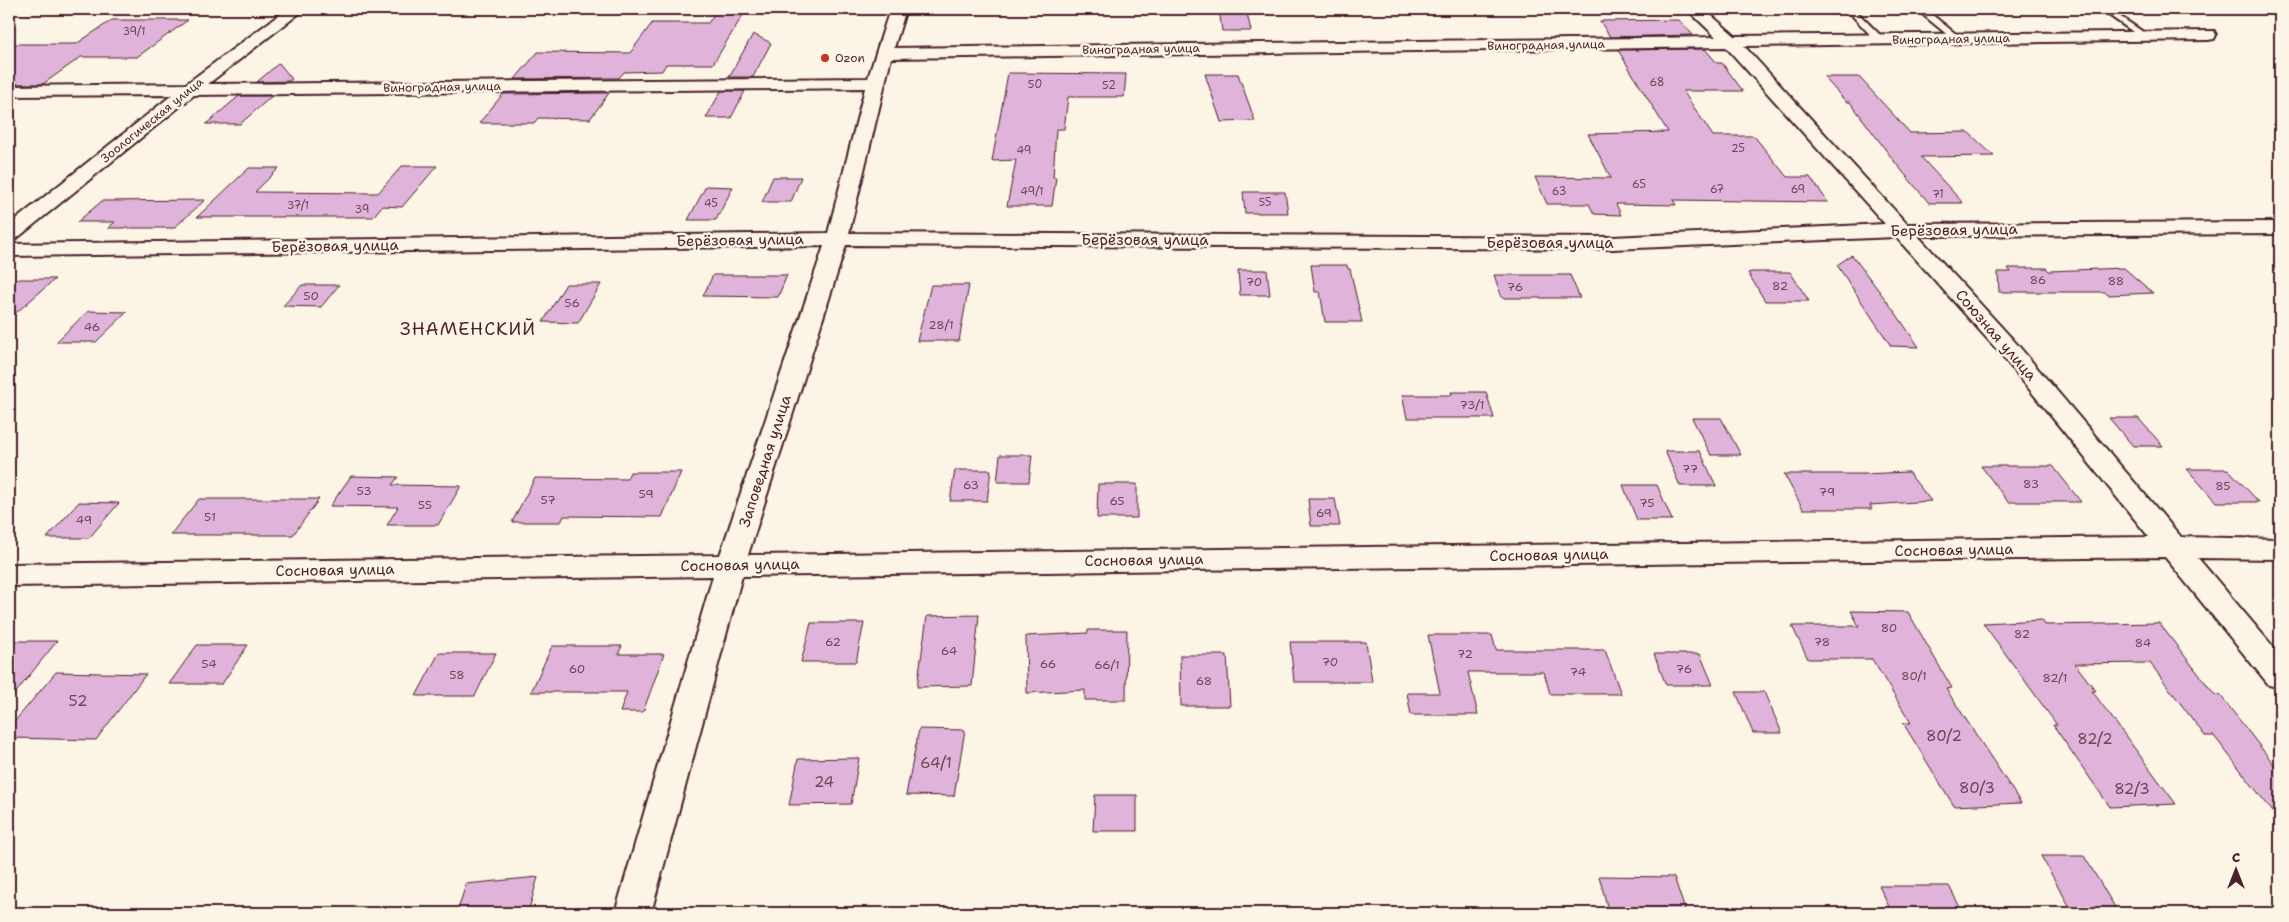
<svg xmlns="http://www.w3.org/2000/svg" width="2289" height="922" font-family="'Shantell Sans',sans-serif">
	<rect width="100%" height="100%" fill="#fcf5e5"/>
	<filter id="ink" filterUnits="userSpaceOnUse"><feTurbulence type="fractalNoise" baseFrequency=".02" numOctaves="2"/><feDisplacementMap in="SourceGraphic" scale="10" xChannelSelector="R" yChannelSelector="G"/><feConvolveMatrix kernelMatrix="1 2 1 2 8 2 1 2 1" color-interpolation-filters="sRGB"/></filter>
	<g filter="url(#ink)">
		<path fill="#e0b4da" stroke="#4a1f2b" d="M 1219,9 L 1246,9 L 1251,31 L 1222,31 Z
			M 717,10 L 746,10 L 713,64 L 666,64 L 662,71 L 624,72 L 619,78 L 515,79 L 538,52 L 630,53 L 652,23 L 708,23 Z
			M 112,20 L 188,20 L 137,57 L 81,57 L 43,84 L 9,84 L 9,44 L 76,44 Z
			M 1679,20 L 1693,35 L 1610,37 L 1600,21 Z
			M 753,34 L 771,43 L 753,77 L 729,77 Z
			M 1705,49 L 1717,63 L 1722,63 L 1743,91 L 1683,91 L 1713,136 L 1754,136 L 1787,177 L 1810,177 L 1828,202 L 1673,200 L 1676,205 L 1616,204 L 1621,215 L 1594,214 L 1589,204 L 1547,204 L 1535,177 L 1611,178 L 1588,134 L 1668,132 L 1618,50 Z
			M 279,63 L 292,79 L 289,81 L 257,82 Z
			M 1008,73 L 1126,74 L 1124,97 L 1068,97 L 1064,129 L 1056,129 L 1053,177 L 1056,177 L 1052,206 L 1007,206 L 1016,160 L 992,161 Z
			M 1205,74 L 1238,74 L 1255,121 L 1221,122 Z
			M 1824,77 L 1859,77 L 1910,133 L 1968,132 L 1994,156 L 1921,157 L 1963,203 L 1929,203 L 1897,165 L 1850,102 L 1846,102 Z
			M 721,91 L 745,91 L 731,118 L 706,118 Z
			M 609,93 L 590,119 L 538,118 L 534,123 L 479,123 L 503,94 Z
			M 239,96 L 272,96 L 240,124 L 206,124 Z
			M 402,166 L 437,166 L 402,207 L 382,206 L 373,217 L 197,217 L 249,168 L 279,168 L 255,192 L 378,193 Z
			M 773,177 L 801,177 L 791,202 L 762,202 Z
			M 706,186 L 733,187 L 716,220 L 688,220 Z
			M 1243,192 L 1285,192 L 1288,213 L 1245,213 Z
			M 205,200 L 174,228 L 108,228 L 115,222 L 77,222 L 102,201 Z
			M 1852,255 L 1895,312 L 1919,347 L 1891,346 L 1837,265 Z
			M 1311,265 L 1347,265 L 1348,269 L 1350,269 L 1362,322 L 1325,322 L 1320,292 L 1315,292 Z
			M 2008,268 L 2046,268 L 2049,271 L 2124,268 L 2153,293 L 2108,295 L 2105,292 L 1999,292 L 1998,272 L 2011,272 Z
			M 1238,270 L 1267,270 L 1270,295 L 1240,295 Z
			M 1752,272 L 1790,272 L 1809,301 L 1765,301 L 1748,273 Z
			M 713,275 L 787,275 L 778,297 L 703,296 Z
			M 1494,275 L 1570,275 L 1580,298 L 1502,298 Z
			M 9,279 L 55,279 L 9,319 Z
			M 566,284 L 601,284 L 578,323 L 543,322 Z
			M 302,285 L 339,285 L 321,307 L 283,306 Z
			M 931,285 L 969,285 L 959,341 L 917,341 Z
			M 88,311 L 127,312 L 96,342 L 56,342 Z
			M 1451,392 L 1486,392 L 1494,418 L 1407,418 L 1402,395 L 1452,395 Z
			M 1692,418 L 1721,418 L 1741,455 L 1711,455 Z
			M 2109,418 L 2138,418 L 2163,446 L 2133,446 Z
			M 1665,451 L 1700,451 L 1716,486 L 1680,486 Z
			M 1000,455 L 1032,455 L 1029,482 L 997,482 Z
			M 1981,466 L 2053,466 L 2081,502 L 2008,502 Z
			M 2187,469 L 2228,469 L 2259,502 L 2216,502 Z
			M 955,470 L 991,470 L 987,501 L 950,501 Z
			M 630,472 L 681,472 L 662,517 L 564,516 L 561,522 L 512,522 L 535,478 L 627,479 Z
			M 1908,472 L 1931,501 L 1870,505 L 1872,509 L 1803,509 L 1784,474 L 1864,474 Z
			M 351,476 L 398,477 L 392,485 L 461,486 L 438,525 L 387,525 L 398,507 L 330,506 Z
			M 1098,484 L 1137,484 L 1137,518 L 1097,518 Z
			M 1623,485 L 1657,485 L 1672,520 L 1637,520 Z
			M 199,499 L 319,499 L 293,535 L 170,535 Z
			M 1308,499 L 1335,499 L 1340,526 L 1311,526 Z
			M 79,502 L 119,503 L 89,538 L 47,538 Z
			M 1851,611 L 1908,612 L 1952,688 L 1946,689 L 2021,803 L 1954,806 L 1903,723 L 1911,723 L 1872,659 L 1808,659 L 1792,626 L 1859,626 Z
			M 979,615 L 972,686 L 917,687 L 927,616 Z
			M 2042,620 L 2045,625 L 2159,623 L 2215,695 L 2220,695 L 2280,772 L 2280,821 L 2214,736 L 2205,736 L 2150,663 L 2075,664 L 2096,691 L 2092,691 L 2176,804 L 2110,807 L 2053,725 L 2057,725 L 1983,623 Z
			M 811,623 L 864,623 L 856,662 L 801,662 Z
			M 1088,630 L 1127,630 L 1126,700 L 1085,700 L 1085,690 L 1027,693 L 1026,636 L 1088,633 Z
			M 1428,635 L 1492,635 L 1496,650 L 1605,650 L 1621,694 L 1550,694 L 1544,672 L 1468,672 L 1478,715 L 1411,715 L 1407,693 L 1440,693 Z
			M 9,641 L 57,641 L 9,701 Z
			M 1290,642 L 1366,642 L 1372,682 L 1294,682 Z
			M 197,645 L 248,645 L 222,684 L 169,684 Z
			M 552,646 L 622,646 L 618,654 L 664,654 L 643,712 L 620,712 L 627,692 L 531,692 Z
			M 439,653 L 496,653 L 475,696 L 416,696 Z
			M 1654,654 L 1700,654 L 1713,685 L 1666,685 Z
			M 1180,655 L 1227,655 L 1230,706 L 1181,706 Z
			M 56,672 L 146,674 L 96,740 L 9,738 L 9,728 Z
			M 1736,692 L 1764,692 L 1782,733 L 1753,733 Z
			M 919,729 L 965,730 L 954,796 L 906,795 Z
			M 859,758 L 851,804 L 789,805 L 798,759 Z
			M 1095,795 L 1137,795 L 1137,831 L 1093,831 Z
			M 2041,856 L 2084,856 L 2116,909 L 2071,909 Z
			M 1599,876 L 1674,877 L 1686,913 L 1609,913 Z
			M 538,877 L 528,913 L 457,913 L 466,884 Z
			M 1879,886 L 1949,886 L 1963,913 L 1892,913 Z"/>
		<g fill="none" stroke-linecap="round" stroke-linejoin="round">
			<defs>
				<path id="lane" d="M 1846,9 L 1854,9 L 1883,38 L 1883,42 L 1877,42 Z
					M 1916,9 L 1925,9 L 1962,39 L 1955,41 Z
					M 2100,9 L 2109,9 L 2149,36 L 2142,38 Z"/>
				<path id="street" d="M 287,9 L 305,9 L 208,84 L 868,78 L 890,9 L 906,9 L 894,48 L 1716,37 L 1687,9 L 1704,9 L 1735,36 L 2214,31 L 2216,35 L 2214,39 L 2208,40 L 1744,46 L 1907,224 L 2280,222 L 2280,234 L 1918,236 L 2016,343 L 2181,537 L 2280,539 L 2280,559 L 2198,558 L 2280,655 L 2280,688 L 2269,685 L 2165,557 L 742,576 L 651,913 L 615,913 L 713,576 L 9,586 L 9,564 L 720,555 L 824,246 L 9,256 L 9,244 L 828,233 L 865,88 L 194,95 L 16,239 L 9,241 L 9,225 L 172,95 L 9,96 L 9,86 L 186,84 ZM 1726,47 L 1885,224 L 1613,237 L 849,233 L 891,58 ZM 1896,237 L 2000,353 L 2149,537 L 748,555 L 846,245 L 1613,249 Z"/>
			</defs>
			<use href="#lane" stroke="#4a1f2b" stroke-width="4"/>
			<use href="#street" stroke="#4a1f2b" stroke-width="4"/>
			<use href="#lane" fill="#fcf5e5" fill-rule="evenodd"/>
			<use href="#street" fill="#fcf5e5" fill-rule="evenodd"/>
		</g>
	</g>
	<circle fill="#c8321e" stroke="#fcf5e5" stroke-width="2" cx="825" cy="58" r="5"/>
	<g text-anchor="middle" stroke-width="5" stroke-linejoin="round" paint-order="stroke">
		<g font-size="11" fill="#704457">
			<text x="134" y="35">39/1</text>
			<text x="1657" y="86">68</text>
			<text x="1035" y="88">50</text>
			<text x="1109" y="89">52</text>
			<text x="1738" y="152">25</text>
			<text x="1024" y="154">49</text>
			<text x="1639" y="188">65</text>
			<text x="1717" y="193">67</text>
			<text x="1798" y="193">69</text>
			<text x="1032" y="195">49/1</text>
			<text x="1559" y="195">63</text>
			<text x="1938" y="198">71</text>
			<text x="1265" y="206">55</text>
			<text x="711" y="207">45</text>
			<text x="298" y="209">37/1</text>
			<text x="362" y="213">39</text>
		</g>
		<g font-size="12" fill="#4a1f2b" stroke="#fcf5e5">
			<text transform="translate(1951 39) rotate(-1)" y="4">Виноградная улица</text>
			<text transform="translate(1546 45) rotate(-1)" y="4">Виноградная улица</text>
			<text transform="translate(1141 49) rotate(-1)" y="4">Виноградная улица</text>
			<text transform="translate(442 87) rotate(-1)" y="4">Виноградная улица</text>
			<text transform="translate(152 120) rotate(-39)" y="4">Зоологическая улица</text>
		</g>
		<g font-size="12" fill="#4a1f2b" stroke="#fcf5e5" text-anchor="start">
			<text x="835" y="62">Ozon</text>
		</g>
		<g font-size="12" fill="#704457">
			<text x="2038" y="284">86</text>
			<text x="2116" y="285">88</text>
			<text x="1254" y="286">70</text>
			<text x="1780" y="290">82</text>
			<text x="1515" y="291">76</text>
			<text x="311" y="300">50</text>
			<text x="572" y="307">56</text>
			<text x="941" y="329">28/1</text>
			<text x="92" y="331">46</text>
			<text x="1472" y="409">73/1</text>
			<text x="1690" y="473">77</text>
			<text x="2031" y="488">83</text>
			<text x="971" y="489">63</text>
			<text x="2223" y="490">85</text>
			<text x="364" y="495">53</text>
			<text x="1827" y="496">79</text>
			<text x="646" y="498">59</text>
			<text x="548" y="504">57</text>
			<text x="1117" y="505">65</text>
			<text x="1647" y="507">75</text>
			<text x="425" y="509">55</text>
			<text x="1324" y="517">69</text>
			<text x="210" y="521">51</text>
			<text x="84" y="524">49</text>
			<text x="1889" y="632">80</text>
			<text x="2022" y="638">82</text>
			<text x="833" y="646">62</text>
			<text x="1822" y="646">78</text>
			<text x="2143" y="647">84</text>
			<text x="949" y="655">64</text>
			<text x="1465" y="658">72</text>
			<text x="1330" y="666">70</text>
			<text x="209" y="668">54</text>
			<text x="1048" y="668">66</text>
			<text x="1107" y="669">66/1</text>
			<text x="577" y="673">60</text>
			<text x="1684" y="673">76</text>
			<text x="1578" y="676">74</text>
			<text x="457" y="679">58</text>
			<text x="1914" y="680">80/1</text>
			<text x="2055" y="682">82/1</text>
			<text x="1204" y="685">68</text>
		</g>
		<g font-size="15" fill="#4a1f2b" stroke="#fcf5e5">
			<text transform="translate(1954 230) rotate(-1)" y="5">Берёзовая улица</text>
			<text transform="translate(740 240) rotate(-1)" y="5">Берёзовая улица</text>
			<text x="1145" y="245">Берёзовая улица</text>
			<text x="1550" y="248">Берёзовая улица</text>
			<text transform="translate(335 246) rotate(-1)" y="5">Берёзовая улица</text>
			<text transform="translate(1996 335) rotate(49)" y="5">Союзная улица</text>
			<text transform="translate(765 461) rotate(-72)" y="5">Заповедная улица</text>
			<text transform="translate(1954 550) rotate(-1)" y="5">Сосновая улица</text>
			<text transform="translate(1549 555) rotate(-1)" y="5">Сосновая улица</text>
			<text transform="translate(1144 560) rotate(-1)" y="5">Сосновая улица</text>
			<text transform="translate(740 565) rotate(-1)" y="5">Сосновая улица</text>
			<text transform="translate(335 570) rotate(-1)" y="5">Сосновая улица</text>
		</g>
		<g font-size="15" fill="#704457">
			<text x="78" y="706">52</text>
			<text x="1944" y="741">80/2</text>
			<text x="2095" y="744">82/2</text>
			<text x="936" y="768">64/1</text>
			<text x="824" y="787">24</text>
			<text x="1977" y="793">80/3</text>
			<text x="2132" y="794">82/3</text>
		</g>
		<g font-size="18" letter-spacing="1" fill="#4a1f2b" stroke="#fcf5e5">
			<text x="468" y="335">ЗНАМЕНСКИЙ</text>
		</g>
	</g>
	<rect width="2289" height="922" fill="none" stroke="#fcf5e5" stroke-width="30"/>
	<rect x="15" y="15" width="2259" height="892" fill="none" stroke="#4a1f2b" stroke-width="2" filter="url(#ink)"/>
	<g transform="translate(2236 870)" stroke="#fcf5e5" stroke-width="4" paint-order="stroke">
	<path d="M0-4L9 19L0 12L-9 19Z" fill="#4a1f2b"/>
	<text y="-8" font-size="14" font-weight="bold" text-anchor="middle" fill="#4a1f2b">С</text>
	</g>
</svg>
